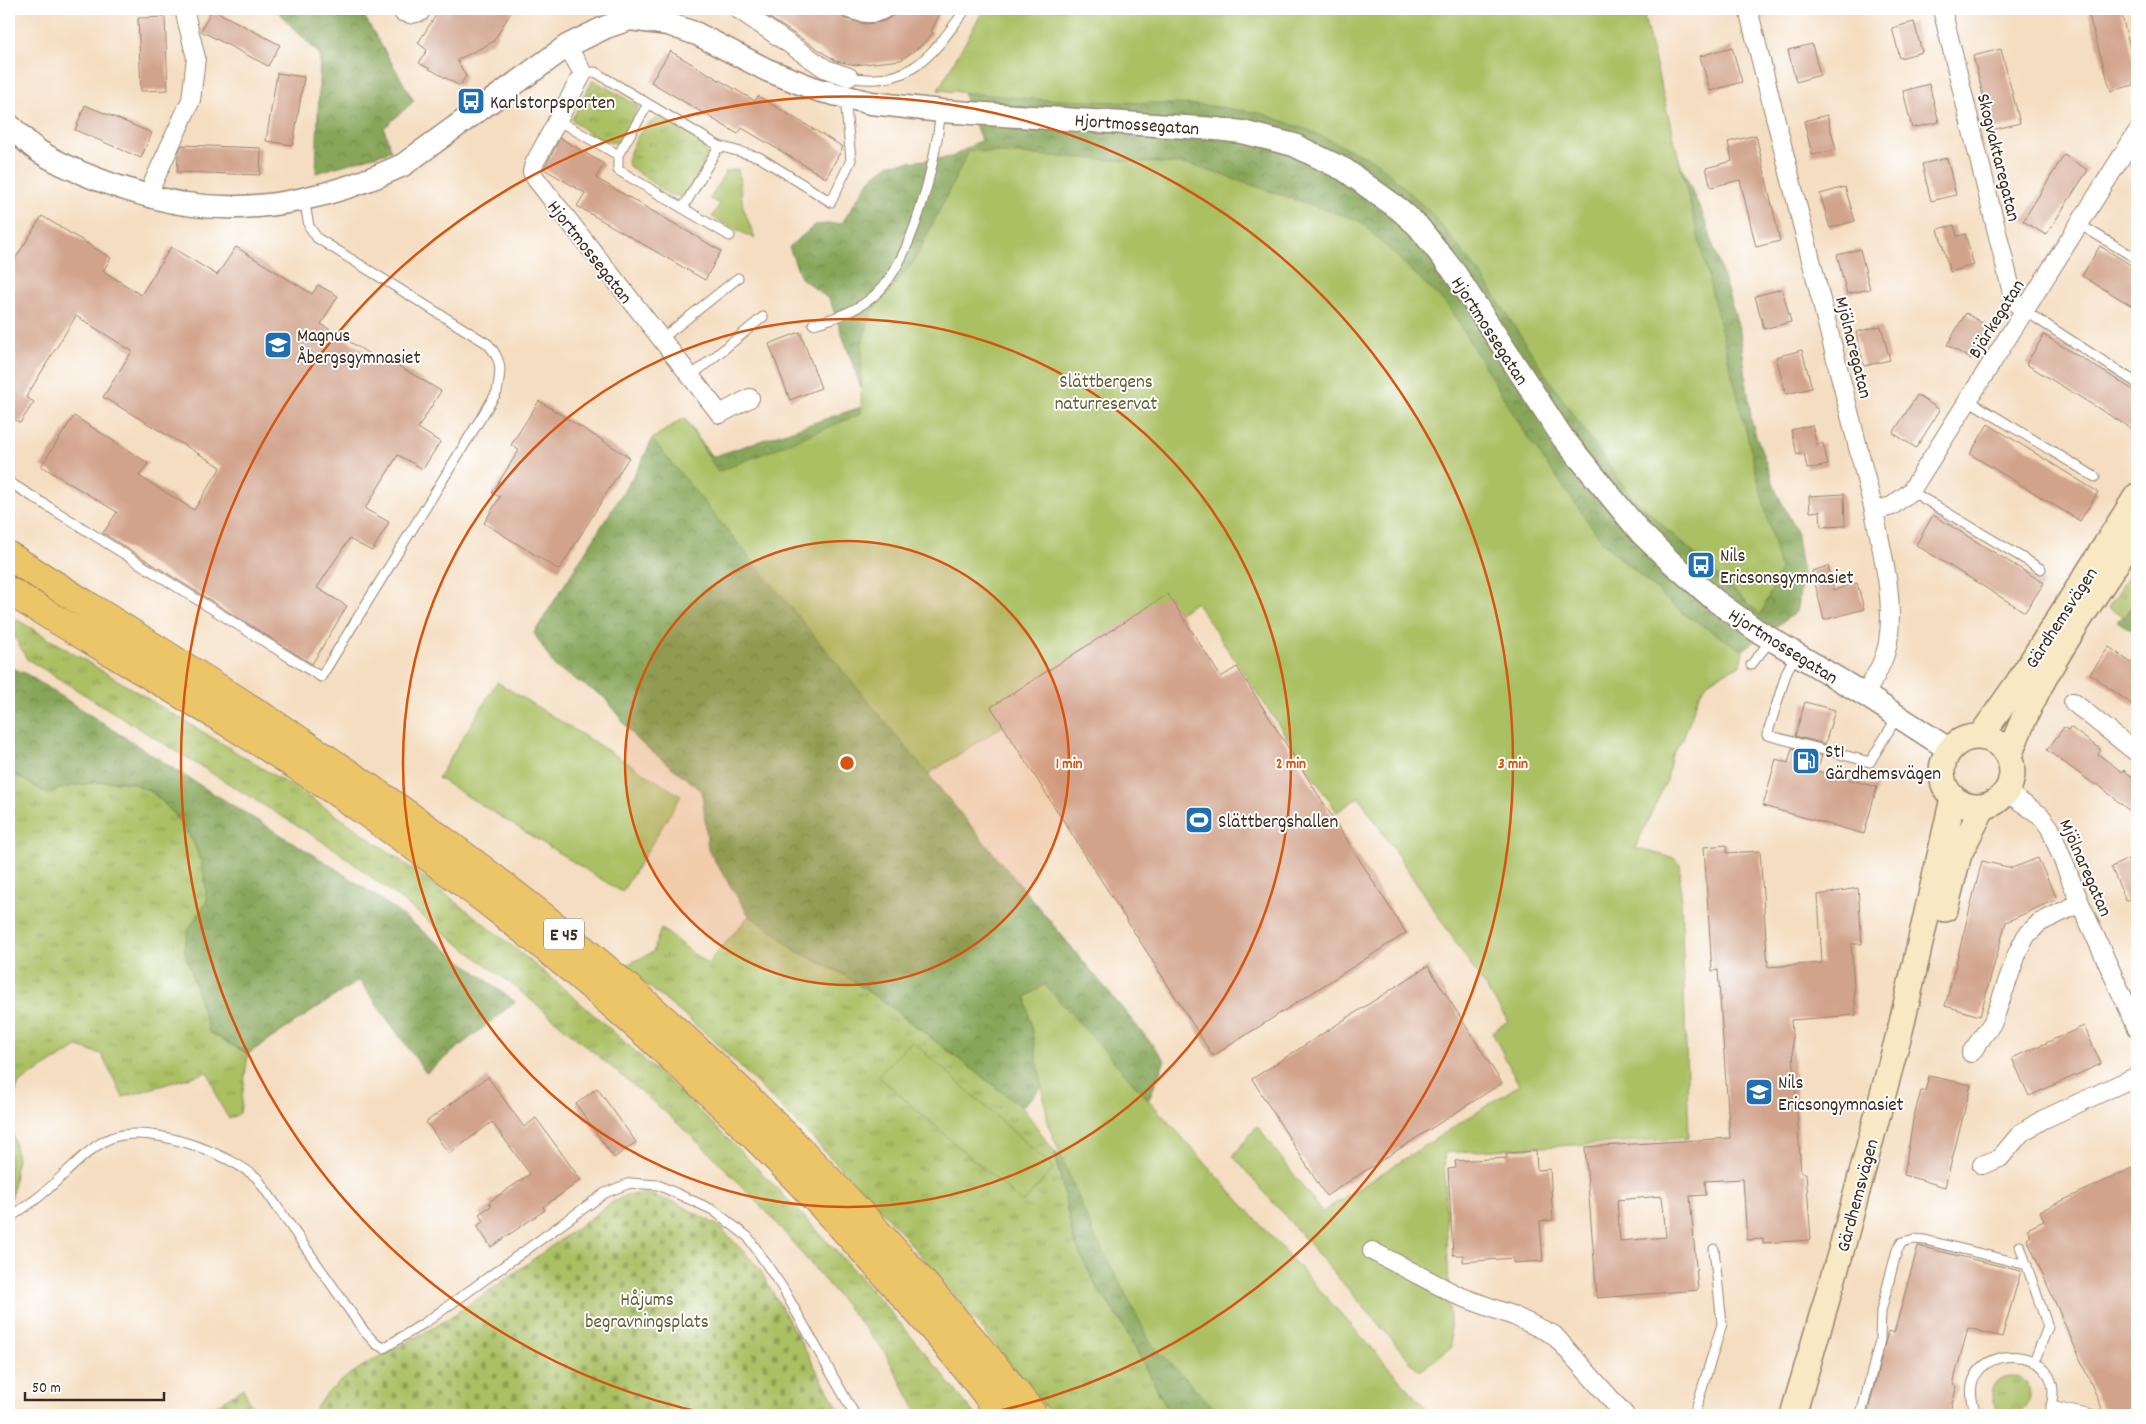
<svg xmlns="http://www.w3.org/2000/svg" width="2146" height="1424" font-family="Dekko,sans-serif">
	<defs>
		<pattern id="grass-tufts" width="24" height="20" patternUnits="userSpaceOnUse" patternTransform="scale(1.25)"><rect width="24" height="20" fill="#aac064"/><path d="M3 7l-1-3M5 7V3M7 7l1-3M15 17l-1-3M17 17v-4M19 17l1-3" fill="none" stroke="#8c9c52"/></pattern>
		<pattern id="forest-crowns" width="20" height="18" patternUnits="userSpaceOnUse" patternTransform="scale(1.25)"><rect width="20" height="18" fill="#87a65a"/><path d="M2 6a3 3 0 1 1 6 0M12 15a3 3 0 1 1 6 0" fill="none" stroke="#70874a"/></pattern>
		<pattern id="cemetery-stones" width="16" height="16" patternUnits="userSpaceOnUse" patternTransform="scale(1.25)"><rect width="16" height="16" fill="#aac064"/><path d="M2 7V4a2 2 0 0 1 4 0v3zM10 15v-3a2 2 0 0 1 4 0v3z" fill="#8c9c52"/></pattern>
	</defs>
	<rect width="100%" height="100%" fill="#fff"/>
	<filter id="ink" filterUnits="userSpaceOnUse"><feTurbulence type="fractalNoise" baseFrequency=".02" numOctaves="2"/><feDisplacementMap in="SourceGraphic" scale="10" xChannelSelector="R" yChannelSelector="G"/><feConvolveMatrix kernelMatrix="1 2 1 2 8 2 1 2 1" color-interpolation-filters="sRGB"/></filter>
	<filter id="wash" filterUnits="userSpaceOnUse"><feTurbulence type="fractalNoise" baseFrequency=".0096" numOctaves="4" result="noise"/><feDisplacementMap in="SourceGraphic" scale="20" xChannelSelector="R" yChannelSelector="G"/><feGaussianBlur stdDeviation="1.12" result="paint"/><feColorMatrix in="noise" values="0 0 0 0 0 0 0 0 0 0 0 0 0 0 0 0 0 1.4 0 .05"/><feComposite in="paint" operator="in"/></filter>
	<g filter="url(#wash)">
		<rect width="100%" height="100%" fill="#f4ddc0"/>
		<path fill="url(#grass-tufts)" stroke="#727541" d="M 593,80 L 639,106 L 619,142 C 605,146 582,130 572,119 Z
			M 660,118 C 676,127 706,136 708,156 L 688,193 L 683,197 L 669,195 L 629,166 L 627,160 C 633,144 642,122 660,118 Z
			M 2137,563 L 2137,602 L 2123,617 L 2108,608 Z
			M 9,615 C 80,657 150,700 221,743 C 253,763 286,782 318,803 C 561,965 795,1185 975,1415 L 919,1415 L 884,1351 L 772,1218 L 713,1156 L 664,1111 L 514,986 L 333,848 L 27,659 L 9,627 Z
			M 9,771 L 46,793 C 69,786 106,776 129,782 C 171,792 211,858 207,900 C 206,909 194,921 189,929 L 209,1032 L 248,1054 L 240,1113 L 229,1119 L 219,1102 L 208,1072 L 123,1097 L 101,1054 L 77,1047 L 19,1083 L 9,1110 L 17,1159 L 12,1196 L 9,1201 Z
			M 749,916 L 768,927 L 795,950 L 841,973 L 884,1002 L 1022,1107 L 1055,1152 L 1074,1241 L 1096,1286 L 1120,1320 L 1171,1415 L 1051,1415 L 984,1331 L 899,1230 L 814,1140 L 710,1037 L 624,966 L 653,952 L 661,928 L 707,964 Z
			M1992 1395a19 19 0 1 1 38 0a19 19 0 1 1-38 0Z"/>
		<path fill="url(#forest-crowns)" stroke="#61683c" d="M 275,9 L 360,9 L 414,101 L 384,128 L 391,151 L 316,173 L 320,55 Z
			M 994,9 L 1638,69 L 1706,222 L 1740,332 L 1752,424 L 1777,493 L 1796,530 L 1803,576 L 1796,612 L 1743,650 L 1740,665 L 1710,680 L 1699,694 L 1683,738 L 1671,757 L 1667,780 L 1623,730 L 1421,890 L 1359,796 L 1196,602 L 928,774 L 1165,1060 L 1149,1099 L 1073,1057 L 1022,1107 L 884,1002 L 841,973 L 795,950 L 768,927 L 749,916 L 708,850 L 702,791 L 636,739 L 604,697 L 555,667 L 534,633 L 642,462 L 652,439 L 684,418 L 712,457 L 867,405 L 830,300 L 801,278 L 789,247 L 815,225 L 842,223 L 870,179 L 890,164 L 952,157 L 981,140 L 959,82 Z
			M 2137,602 L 2137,634 L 2117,621 L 2130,611 Z
			M 9,667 L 25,673 L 180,773 L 330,865 L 382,900 L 515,1002 L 426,1073 L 359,980 L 248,1054 L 209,1032 L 184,948 L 189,929 L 207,901 L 204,872 L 194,843 L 177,817 L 153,792 L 129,782 L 100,782 L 72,786 L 46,793 L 9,771 Z
			M 1055,1152 L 1090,1177 L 1310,1415 L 1171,1415 L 1120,1320 L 1096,1286 L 1074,1241 Z"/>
		<path fill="url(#cemetery-stones)" stroke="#727541" d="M 645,1193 L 677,1203 L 719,1226 L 759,1268 L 842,1415 L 312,1415 C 332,1372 402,1348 441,1323 C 500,1285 556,1242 613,1202 L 626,1195 Z
			M 243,1388 L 255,1415 L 202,1415 Z"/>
		<path fill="#aac064" stroke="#727541" d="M 984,9 L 1642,9 L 1780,569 L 1761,615 L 1630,495 L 1550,381 L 1480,273 L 1430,212 L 1377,162 L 1308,130 L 1260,113 L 1204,105 L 1033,99 L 938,90 Z
			M 969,151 L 1191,165 L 1360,221 L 1448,306 L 1528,438 L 1604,544 L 1681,612 L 1743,651 L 1740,665 L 1710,680 L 1699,694 L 1683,738 L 1671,757 L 1667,780 L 1635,848 L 1674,858 L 1680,865 L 1689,1138 L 1444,1153 L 1451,1348 L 1419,1371 L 1233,1156 L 1257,1126 L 1322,1212 L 1519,1085 L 1492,1032 L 1508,1021 L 1359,797 L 1337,812 L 1196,602 L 928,774 L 652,439 L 684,418 L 718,472 L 861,414 L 862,343 L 872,312 L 913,263 Z
			M 738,169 L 743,207 L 755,239 L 712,217 L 720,204 L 710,199 L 726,171 Z
			M 497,682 L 681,796 L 622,892 L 438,778 Z
			M 1045,985 L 1432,1415 L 1225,1415 L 1219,1413 L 1151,1343 L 1093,1232 L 1049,1127 L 1026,997 Z
			M 912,1041 L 1054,1168 L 1023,1203 L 878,1076 Z"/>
		<g id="blocks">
			<path fill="#d1a38b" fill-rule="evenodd" d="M 212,9 L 280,45 L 268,66 L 201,31 Z
				M 440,9 L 513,9 L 493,42 L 457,60 L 466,76 L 460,86 L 419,63 L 427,50 L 418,43 Z
				M 756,9 L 837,9 L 845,19 L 866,24 L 885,21 L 902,9 L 942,9 L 931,31 L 933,33 L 922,45 L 901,60 L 855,65 L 836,61 Z
				M 2087,9 L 2120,9 L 2137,75 L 2137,84 L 2111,91 Z
				M 165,17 L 168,90 L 141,91 L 138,18 Z
				M 1914,22 L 1922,52 L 1900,58 L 1892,28 Z
				M 1812,44 L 1820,75 L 1796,82 L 1788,50 Z
				M 1732,47 L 1742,82 L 1710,91 L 1700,56 Z
				M 2001,49 L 2020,123 L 1992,130 L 1973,56 Z
				M 670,51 L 755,101 L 758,96 L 843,147 L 826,178 L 742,128 L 738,134 L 651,82 Z
				M 277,73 L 304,77 L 293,145 L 266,141 Z
				M 1929,84 L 1939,122 L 1912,128 L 1903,91 Z
				M 85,105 L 152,133 L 141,158 L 75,130 Z
				M 1827,115 L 1836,150 L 1812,155 L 1804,121 Z
				M 1756,135 L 1780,241 L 1756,247 L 1740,180 L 1711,187 L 1706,168 L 1732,161 L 1728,142 Z
				M 560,138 L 604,164 L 596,178 L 721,251 L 705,280 L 577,206 L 585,193 L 544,169 Z
				M 182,145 L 261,148 L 260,175 L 177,172 L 178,155 Z
				M 2064,155 L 2088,170 L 2046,235 L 2023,221 Z
				M 1947,158 L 1956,195 L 1931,201 L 1922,164 Z
				M 1845,187 L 1855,221 L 1830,228 L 1820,194 Z
				M 42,216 L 111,258 L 103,271 L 141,295 L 171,247 L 217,275 L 236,247 L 312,294 L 318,285 L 338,296 L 321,324 L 384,363 L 387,359 L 441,391 L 418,428 L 440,442 L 423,469 L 398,455 L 365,509 L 389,522 L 372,551 L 349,539 L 317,588 L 347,606 L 312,664 L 103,533 L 117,512 L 41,466 L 74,416 L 148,463 L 139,476 L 194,510 L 221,467 L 103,397 L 132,351 L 76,316 L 26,397 L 34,402 L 20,423 L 9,415 L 9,269 Z
				M 1954,225 L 1957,236 L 1965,234 L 1974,265 L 1950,272 L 1938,229 Z
				M 2100,246 L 2137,269 L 2137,309 L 2082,276 Z
				M 1860,249 L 1870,289 L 1847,294 L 1837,255 Z
				M 1782,289 L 1791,322 L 1764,329 L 1755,296 Z
				M 1966,313 L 1990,328 L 1971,359 L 1947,345 Z
				M 1881,326 L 1890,360 L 1864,366 L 1856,332 Z
				M 800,332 L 821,388 L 790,400 L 769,344 Z
				M 2044,335 L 2137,392 L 2137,432 L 2026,364 Z
				M 1802,350 L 1812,388 L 1786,394 L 1776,357 Z
				M 1917,395 L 1940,410 L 1916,448 L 1893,433 Z
				M 539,401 L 629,457 L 559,570 L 484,523 L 500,497 L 492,493 L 519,450 L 511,445 Z
				M 1988,424 L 2098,492 L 2080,521 L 1970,454 Z
				M 1812,425 L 1817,445 L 1823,443 L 1828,465 L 1807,469 L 1804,453 L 1797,455 L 1791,430 Z
				M 1844,494 L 1845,526 L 1821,527 L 1820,511 L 1810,512 L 1809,496 Z
				M 1933,515 L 2044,583 L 2025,612 L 1916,545 Z
				M 1828,566 L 1834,590 L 1857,583 L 1864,609 L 1824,620 L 1812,571 Z
				M 1168,594 L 1221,677 L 1237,667 L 1406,933 L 1213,1056 L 991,707 Z
				M 2109,647 L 2137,667 L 2137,708 L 2090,674 Z
				M 1805,702 L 1835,710 L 1825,744 L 1795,736 Z
				M 2064,727 L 2068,730 L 2070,727 L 2101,750 L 2098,754 L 2122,772 L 2124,770 L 2137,781 L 2137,817 L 2096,783 L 2095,785 L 2047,750 Z
				M 1792,748 L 1822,756 L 1817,771 L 1877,787 L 1864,834 L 1763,806 L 1776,759 L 1788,763 Z
				M 1727,845 L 1727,853 L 1760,851 L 1768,967 L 1822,963 L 1818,895 L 1858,888 L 1862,944 L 1851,944 L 1856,1015 L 1791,1020 L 1801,1173 L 1806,1173 L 1811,1240 L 1763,1243 L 1763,1239 L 1747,1240 L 1743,1179 L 1705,1181 L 1706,1195 L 1690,1196 L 1698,1290 L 1597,1298 L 1585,1147 L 1730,1138 L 1718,970 L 1712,971 L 1704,847 ZM 1662,1196 L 1666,1237 L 1620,1241 L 1617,1200 Z
				M 2137,855 L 2137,896 L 2126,901 L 2111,867 Z
				M 2038,858 L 2057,899 L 2006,922 L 1980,1016 L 1945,1006 L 1982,861 L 2012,868 Z
				M 1428,966 L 1502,1083 L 1326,1196 L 1252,1079 Z
				M 2084,1026 L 2101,1064 L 2029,1096 L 2012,1058 Z
				M 1929,1076 L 1971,1085 L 1945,1187 L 1904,1175 L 1913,1120 L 1921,1091 L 1925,1091 Z
				M 488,1077 L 524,1127 L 536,1118 L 581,1180 L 543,1207 L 545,1210 L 491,1247 L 477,1226 L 484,1221 L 479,1214 L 491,1206 L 489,1202 L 530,1174 L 492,1122 L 449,1154 L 426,1122 Z
				M 597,1088 L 636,1142 L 614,1158 L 576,1104 Z
				M 1536,1151 L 1537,1170 L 1550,1169 L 1553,1220 L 1540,1221 L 1543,1261 L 1513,1263 L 1513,1258 L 1463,1262 L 1463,1255 L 1453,1255 L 1448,1169 L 1456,1168 L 1455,1161 L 1507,1158 L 1506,1153 Z
				M 2137,1166 L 2137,1415 L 2105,1415 L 2027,1239 L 2031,1236 L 2027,1229 L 2044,1221 L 2040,1211 Z
				M 1918,1246 L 2021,1271 L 2002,1337 L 1968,1328 L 1953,1384 L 1957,1386 L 1949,1415 L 1867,1415 L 1888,1331 L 1894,1333 Z"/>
		</g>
	</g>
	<g filter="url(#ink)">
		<use href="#blocks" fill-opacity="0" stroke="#98846f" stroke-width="1"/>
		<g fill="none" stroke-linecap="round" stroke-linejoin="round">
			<defs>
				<path id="service" d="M 395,9 L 400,16 L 411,19 L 423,16 L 427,9
					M 583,73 L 595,72 L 719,146 L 759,157 L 831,202 L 851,160 L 845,97
					M 849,80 L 849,77 C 911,89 933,53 966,9
					M 559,121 L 618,155 L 618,170 L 730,236
					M 618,155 L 648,104
					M 683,208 L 719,146
					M 2079,224 L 2137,259
					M 2025,311 L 2137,383
					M 813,324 C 834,319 858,310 875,295 C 914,259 935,163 941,111
					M 660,340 L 738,278
					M 690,377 L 763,317
					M 1968,400 L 2095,477
					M 9,482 L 321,677 L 497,392 C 501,371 503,361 488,344 L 317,238 L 309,226 L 304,199
					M 1911,491 L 2041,569
					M 1796,654 L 1787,671 L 1767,735 L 1870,762 L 1897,717
					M 1751,665 L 1771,640
					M 9,1218 C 19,1211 30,1204 40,1196 C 59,1181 89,1146 111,1138 C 150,1124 226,1152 257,1178 L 364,1331 L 376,1344 L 384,1348 L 426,1322 L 605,1193 L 630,1183 L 658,1185 L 713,1210 L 748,1237 L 782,1287 L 855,1415
					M 2020,1246 L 2048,1327 L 2034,1362
					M 2051,1406 L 2091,1415
					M 1694,1415 L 1722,1324 L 1714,1249
					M 1861,1415 L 1880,1340 L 1881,1311 L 1897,1250 L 1902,1242 L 1914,1239 L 1925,1240 L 2027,1265
					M 1977,1415 C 1943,1338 2080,1336 2048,1415"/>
				<path id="minor" d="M 738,9 L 826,69 L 849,77
					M 849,9 C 861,13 872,16 884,9
					M 1748,9 L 1874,511 C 1882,553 1895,598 1888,642 C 1885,661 1874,678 1865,695
					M 1942,9 L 2014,301 L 2025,311
					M 567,46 L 583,73 L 534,164 L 532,172 L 536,179 L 720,414 L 750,398
					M 147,196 L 191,100 L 196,58 L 184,9
					M 1874,511 L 1892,506 L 1911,491 L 2137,132
					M 2073,702 L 2137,753
					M 2006,792 L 2040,815 L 2050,828 L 2080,903 L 2137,1028
					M 1971,1053 L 1993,1022 L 2017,954 L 2026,936 L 2039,923 L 2080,903
					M 1982,1165 L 2000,1158 L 2021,1133 L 2042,1120 L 2137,1076
					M 1372,1251 L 1459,1296 L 1514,1316 L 1554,1335 L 1625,1415"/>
				<path id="tertiary" d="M 9,125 C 19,134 29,145 40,152 C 64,167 90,177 116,186 C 139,193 162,201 186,204 C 260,215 337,196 403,165 L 567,46 L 606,27 L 630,19 L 668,24 L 697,34 L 767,70 L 818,90 L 871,103 L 941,111 L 1216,129 L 1242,132 L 1294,145 L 1345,170 L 1399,209 L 1418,226 L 1455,273 L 1563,438 L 1641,533 L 1670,561 L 1716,601 L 1756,630 L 1865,695 L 1950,750"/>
				<path id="secondary" d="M1942 772a35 35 0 1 1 70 0a35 35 0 1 1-70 0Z
					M 1980,737 L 2018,683 L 2137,496
					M 2009,757 C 2036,675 2091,604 2137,531
					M 1945,909 L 1959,854 L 1983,807
					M 1793,1415 L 1841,1251 L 1901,1027 L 1953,798"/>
				<path id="trunk" d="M 9,556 C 159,651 312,743 455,849 C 620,971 771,1111 907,1265 C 951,1314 994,1363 1033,1415
					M 9,591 C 128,663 250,732 364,811 C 553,942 728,1098 881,1270 C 923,1317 965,1364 1002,1415"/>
			</defs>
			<use href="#service" stroke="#98846f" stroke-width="11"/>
			<use href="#minor" stroke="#98846f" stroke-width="20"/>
			<use href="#tertiary" stroke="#98846f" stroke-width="25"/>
			<use href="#secondary" stroke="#98846f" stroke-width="28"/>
			<use href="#trunk" stroke="#98846f" stroke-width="30"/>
			<use href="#service" stroke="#fff" stroke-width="9"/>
			<use href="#minor" stroke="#fff" stroke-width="18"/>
			<use href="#tertiary" stroke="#fff" stroke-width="22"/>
			<use href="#secondary" stroke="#f8e8c3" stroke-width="25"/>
			<use href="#trunk" stroke="#edc569" stroke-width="28"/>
		</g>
	</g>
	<circle cx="847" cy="763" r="222" fill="#d7540e" fill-opacity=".12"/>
	<g fill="none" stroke="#d7540e" stroke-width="2.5">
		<circle cx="847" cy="763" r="222"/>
		<circle cx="847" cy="763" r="444"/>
		<path d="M709 1414A666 666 0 1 1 985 1414"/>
	</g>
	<defs>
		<symbol id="bus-square" viewBox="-11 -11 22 22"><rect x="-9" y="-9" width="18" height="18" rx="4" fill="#1f6fb2" stroke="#fff"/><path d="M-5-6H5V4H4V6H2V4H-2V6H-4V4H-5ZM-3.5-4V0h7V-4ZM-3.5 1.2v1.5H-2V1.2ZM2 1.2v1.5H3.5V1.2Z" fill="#fff"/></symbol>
		<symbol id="school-square" viewBox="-11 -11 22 22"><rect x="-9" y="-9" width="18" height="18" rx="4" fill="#1f6fb2" stroke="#fff"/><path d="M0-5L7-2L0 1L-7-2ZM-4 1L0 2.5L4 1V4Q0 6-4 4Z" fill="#fff"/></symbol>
		<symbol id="fuel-square" viewBox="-11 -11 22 22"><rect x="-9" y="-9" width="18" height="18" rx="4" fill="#1f6fb2" stroke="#fff"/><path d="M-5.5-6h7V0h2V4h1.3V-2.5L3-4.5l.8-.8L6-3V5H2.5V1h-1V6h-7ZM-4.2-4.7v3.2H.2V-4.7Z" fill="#fff"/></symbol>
		<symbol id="stadium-square" viewBox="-11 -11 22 22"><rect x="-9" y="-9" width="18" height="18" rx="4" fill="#1f6fb2" stroke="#fff"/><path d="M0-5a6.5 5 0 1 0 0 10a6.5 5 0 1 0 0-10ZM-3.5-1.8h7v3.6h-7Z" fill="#fff"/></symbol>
	</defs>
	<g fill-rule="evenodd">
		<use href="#bus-square" x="455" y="85" width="32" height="32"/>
		<use href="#school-square" x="262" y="329" width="32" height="32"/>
		<use href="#bus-square" x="1685" y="549" width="32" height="32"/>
		<use href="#fuel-square" x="1790" y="745" width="32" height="32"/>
		<use href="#stadium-square" x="1183" y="804" width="32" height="32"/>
		<use href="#school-square" x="1743" y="1076" width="32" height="32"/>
	</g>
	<g text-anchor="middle" stroke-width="4" stroke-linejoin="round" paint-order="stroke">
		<rect fill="#fff" stroke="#766a62" stroke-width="1" x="544" y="918.5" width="40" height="31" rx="4"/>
		<g font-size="18" font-weight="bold" fill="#3b2a1e">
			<text x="564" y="940">E 45</text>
		</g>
		<g font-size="19" fill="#3b2a1e" stroke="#fff" text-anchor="start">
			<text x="490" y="108">Karlstorpsporten</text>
			<text x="297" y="341">Magnus<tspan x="297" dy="22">Åbergsgymnasiet</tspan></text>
			<text x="1720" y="561">Nils<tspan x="1720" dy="22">Ericsonsgymnasiet</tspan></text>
			<text x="1825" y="757">St1<tspan x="1825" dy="22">Gärdhemsvägen</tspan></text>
			<text x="1218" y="827">Slättbergshallen</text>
			<text x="1778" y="1088">Nils<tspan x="1778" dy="22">Ericsongymnasiet</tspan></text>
		</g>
		<g font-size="19" fill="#3b2a1e" stroke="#fff">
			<text transform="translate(1137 123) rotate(4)" y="7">Hjortmossegatan</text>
			<text transform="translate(2000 157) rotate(76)" y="7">Skogvaktaregatan</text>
			<text transform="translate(591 251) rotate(52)" y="7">Hjortmossegatan</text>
			<text transform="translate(1995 318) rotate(-58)" y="7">Bjärkegatan</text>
			<text transform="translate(1491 330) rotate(57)" y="7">Hjortmossegatan</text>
			<text transform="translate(1855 347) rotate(76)" y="7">Mjölnaregatan</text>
			<text transform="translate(2060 617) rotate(-57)" y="7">Gärdhemsvägen</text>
			<text transform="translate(1784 645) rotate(32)" y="7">Hjortmossegatan</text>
			<text transform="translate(2087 867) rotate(66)" y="7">Mjölnaregatan</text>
			<text transform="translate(1856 1195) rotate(-75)" y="7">Gärdhemsvägen</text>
		</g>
		<g font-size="19" fill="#625e36" stroke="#fff">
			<text x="1106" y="387">Slättbergens<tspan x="1106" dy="22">naturreservat</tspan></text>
			<text x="647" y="1305">Håjums<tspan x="647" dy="22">begravningsplats</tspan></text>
		</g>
	</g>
	<circle cx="847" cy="763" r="8" fill="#d7540e" stroke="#fff" stroke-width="2.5"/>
	<g font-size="15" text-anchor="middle" font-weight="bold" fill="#d7540e" stroke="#fff" stroke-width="4" stroke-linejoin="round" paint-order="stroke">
		<text x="1069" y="768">1 min</text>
		<text x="1291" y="768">2 min</text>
		<text x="1513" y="768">3 min</text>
	</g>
	<rect width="2146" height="1424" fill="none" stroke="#fff" stroke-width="30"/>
	<path d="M25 1392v8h139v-8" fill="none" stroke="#3b2a1e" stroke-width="2.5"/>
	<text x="32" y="1392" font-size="15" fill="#3b2a1e" stroke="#ffffff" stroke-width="4" paint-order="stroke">50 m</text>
</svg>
